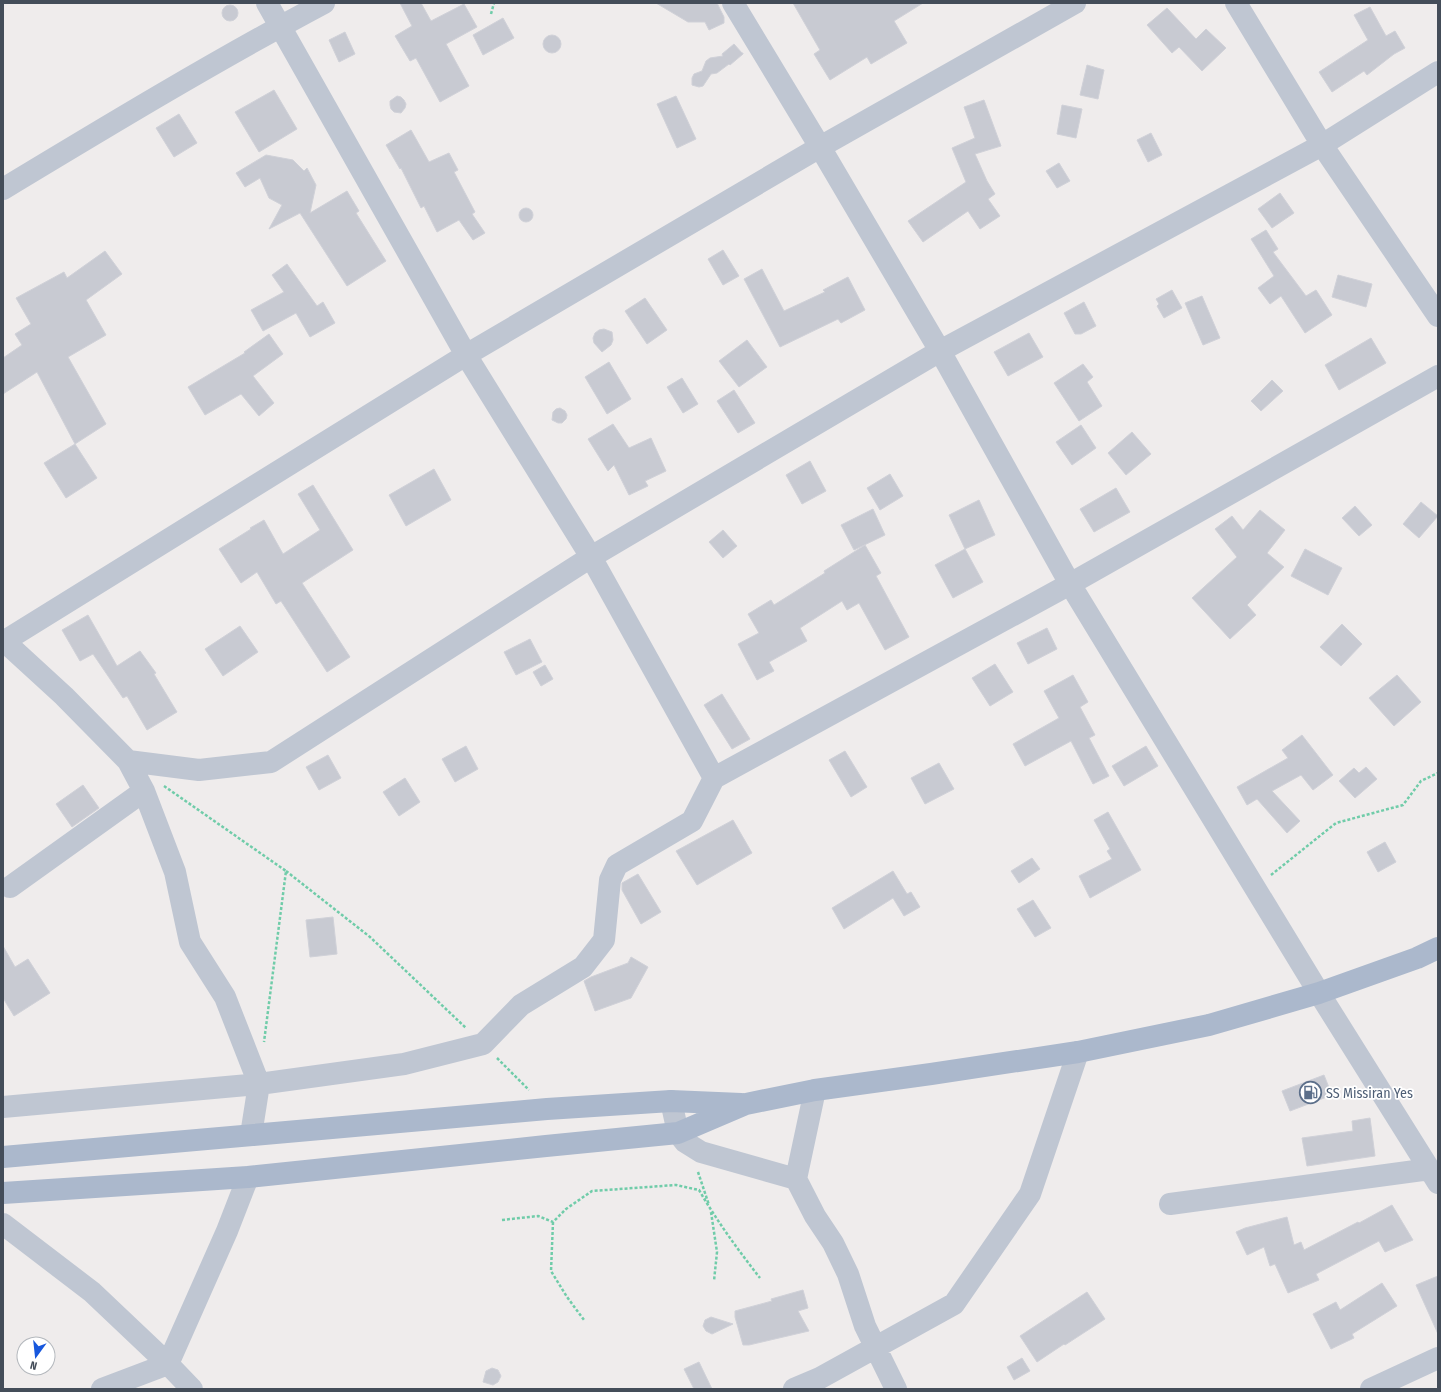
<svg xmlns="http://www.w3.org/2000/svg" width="1441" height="1392" font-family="'Fira Sans Condensed',sans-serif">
	<rect width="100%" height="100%" fill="#efecec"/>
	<path fill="#c8cad2" stroke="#d0d1d8" d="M 400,3 L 421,3 L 431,21 L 464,4 L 477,27 L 446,44 L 469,86 L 440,102 L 416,58 L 410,61 L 395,36 L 412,26 Z
		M 656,3 L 717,3 L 724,17 L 724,23 L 709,30 L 705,22 L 688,22 Z
		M 793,3 L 923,3 L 894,21 L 907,43 L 871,64 L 867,57 L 830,80 L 814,54 L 820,50 Z
		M222 13a8 8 0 1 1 16 0a8 8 0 1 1-16 0Z
		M 1370,7 L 1386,36 L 1395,31 L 1405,48 L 1394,54 L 1367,75 L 1364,71 L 1332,92 L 1319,72 L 1368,40 L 1354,15 Z
		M 1167,8 L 1196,39 L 1206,29 L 1226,48 L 1202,71 L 1179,47 L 1172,53 L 1147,25 Z
		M 503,18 L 514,38 L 483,55 L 473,35 Z
		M 345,32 L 355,54 L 339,62 L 329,40 Z
		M543 44a9 9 0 1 1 18 0a9 9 0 1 1-18 0Z
		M 734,44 L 742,53 L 743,53 L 743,54 L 730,65 L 729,64 L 717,73 L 711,74 L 703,86 L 699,87 L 692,85 L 692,78 L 694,74 L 702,71 L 706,61 L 710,58 L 723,56 L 722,54 Z
		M 1087,65 L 1104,70 L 1098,99 L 1080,95 Z
		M 274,90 L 297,129 L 259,152 L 235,112 Z
		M 397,96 L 401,97 L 404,100 L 406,104 L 405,108 L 401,113 L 394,112 L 391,109 L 390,105 L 390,101 Z
		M 676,96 L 696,139 L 677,148 L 657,104 Z
		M 984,100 L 1001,146 L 975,154 L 987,181 L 995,194 L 988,199 L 1000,216 L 980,229 L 968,211 L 923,242 L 908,221 L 966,182 L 952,148 L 975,138 L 964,107 Z
		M 1062,105 L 1082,109 L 1076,138 L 1057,134 Z
		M 179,114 L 197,143 L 174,157 L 156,128 Z
		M 411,130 L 429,162 L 449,153 L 458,170 L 454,172 L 475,212 L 472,214 L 485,233 L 473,240 L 459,220 L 437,232 L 424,206 L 421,208 L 401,168 L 400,169 L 386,145 Z
		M 1151,133 L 1162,155 L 1148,162 L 1137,140 Z
		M 266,155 L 293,160 L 304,171 L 307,168 L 316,185 L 310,213 L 347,191 L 359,211 L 356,213 L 386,261 L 347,286 L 300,213 L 269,229 L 282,205 L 269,198 L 260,178 L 245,187 L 236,173 Z
		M 1059,163 L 1070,181 L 1057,188 L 1046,171 Z
		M 1280,193 L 1294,213 L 1272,228 L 1258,209 Z
		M519 215a7 7 0 1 1 14 0a7 7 0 1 1-14 0Z
		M 1266,230 L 1278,249 L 1273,252 L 1306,296 L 1316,290 L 1332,315 L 1305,333 L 1281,296 L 1270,304 L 1258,288 L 1274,276 L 1251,239 Z
		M 723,250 L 739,276 L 723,285 L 708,259 Z
		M 105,251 L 122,274 L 86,300 L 106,335 L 68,357 L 106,424 L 75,444 L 37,372 L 3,394 L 3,358 L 22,345 L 15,334 L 31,324 L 16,298 L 64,272 L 67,278 Z
		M 287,264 L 317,306 L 323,302 L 335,323 L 310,337 L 296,313 L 263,331 L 251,310 L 284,292 L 272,275 Z
		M 762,269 L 784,311 L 825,292 L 823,290 L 848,277 L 865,310 L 841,323 L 838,319 L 780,347 L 744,279 Z
		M 1338,275 L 1372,284 L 1366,307 L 1332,297 Z
		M 1172,290 L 1182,308 L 1164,318 L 1157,306 L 1159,304 L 1156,299 Z
		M 1202,296 L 1220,338 L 1203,345 L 1185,303 Z
		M 645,298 L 667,330 L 647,344 L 625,311 Z
		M 1084,302 L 1096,326 L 1081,334 L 1075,334 L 1064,313 Z
		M 604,329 L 612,332 L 613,340 L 611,345 L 602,352 L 594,343 L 593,338 L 595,333 L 599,330 Z
		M 1029,333 L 1043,357 L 1008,376 L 994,352 Z
		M 269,334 L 283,354 L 253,376 L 274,403 L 259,416 L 241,394 L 205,415 L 188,387 L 245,353 L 244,352 Z
		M 1371,338 L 1386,363 L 1339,390 L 1325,365 Z
		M 747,340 L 767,367 L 739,387 L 719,361 Z
		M 609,362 L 631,399 L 607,414 L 585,377 Z
		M 1083,364 L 1093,377 L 1087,382 L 1102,406 L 1079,421 L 1054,383 Z
		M 682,378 L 698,404 L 683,413 L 667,387 Z
		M 1272,380 L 1283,391 L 1261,411 L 1251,401 Z
		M 734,390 L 755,423 L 738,433 L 717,401 Z
		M 560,408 L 565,411 L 567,415 L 566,419 L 562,423 L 558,423 L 552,420 L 553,412 L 556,409 Z
		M 613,424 L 629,448 L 651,438 L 666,471 L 645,481 L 648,486 L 629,495 L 614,465 L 608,471 L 588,439 Z
		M 1081,425 L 1096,448 L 1072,465 L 1056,442 Z
		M 1132,432 L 1151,454 L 1126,475 L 1108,453 Z
		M 75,444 L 97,478 L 66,498 L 44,463 Z
		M 810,461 L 826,491 L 802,504 L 786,475 Z
		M 434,469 L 451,500 L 406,526 L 389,495 Z
		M 890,474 L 903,496 L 880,510 L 867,488 Z
		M 313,485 L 353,550 L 302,583 L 350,657 L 327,672 L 281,601 L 276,604 L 257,572 L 241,583 L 219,549 L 251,529 L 250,528 L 264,520 L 283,554 L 320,530 L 298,494 Z
		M 1116,488 L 1130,512 L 1094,532 L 1080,509 Z
		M 979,500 L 995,535 L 965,549 L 949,515 Z
		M 1421,502 L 1438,516 L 1419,538 L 1403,524 Z
		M 1355,506 L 1372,525 L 1359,536 L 1342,518 Z
		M 873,509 L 885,535 L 854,550 L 841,525 Z
		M 1260,510 L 1285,530 L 1267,553 L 1284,567 L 1247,605 L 1256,615 L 1230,639 L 1192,598 L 1237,557 L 1215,529 L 1232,516 L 1243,530 Z
		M 723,530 L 737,546 L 723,558 L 709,542 Z
		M 865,545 L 881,573 L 876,576 L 909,637 L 885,650 L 859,603 L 847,610 L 842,601 L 800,628 L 807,641 L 769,662 L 774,671 L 757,680 L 738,644 L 759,633 L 748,614 L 771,600 L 774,605 L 825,573 L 824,571 Z
		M 965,549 L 983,582 L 953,598 L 935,565 Z
		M 1305,549 L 1342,568 L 1328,595 L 1291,576 Z
		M 88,615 L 117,666 L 140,651 L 156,673 L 154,674 L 177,712 L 147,730 L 127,696 L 123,698 L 93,654 L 80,661 L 62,630 Z
		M 1342,624 L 1362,644 L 1341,666 L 1320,647 Z
		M 240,626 L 258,652 L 223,676 L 205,649 Z
		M 1047,628 L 1057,649 L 1028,664 L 1017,643 Z
		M 530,639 L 542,662 L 516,675 L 504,652 Z
		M 995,664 L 1013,692 L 990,706 L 972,678 Z
		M 545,665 L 553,679 L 541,686 L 533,672 Z
		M 1073,675 L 1088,702 L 1080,707 L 1095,735 L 1089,738 L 1109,776 L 1093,784 L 1071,741 L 1025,766 L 1013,744 L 1059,718 L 1044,691 Z
		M 1397,675 L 1421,702 L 1394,726 L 1369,698 Z
		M 722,694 L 750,739 L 732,749 L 704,705 Z
		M 1302,735 L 1333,775 L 1313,790 L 1301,775 L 1272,791 L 1300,821 L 1287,833 L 1257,799 L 1247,805 L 1237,787 L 1288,758 L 1282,750 Z
		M 466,746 L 478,769 L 455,782 L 442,759 Z
		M 1146,746 L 1158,766 L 1124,786 L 1112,766 Z
		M 845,751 L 867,787 L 851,797 L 829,760 Z
		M 328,755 L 341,778 L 319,790 L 306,767 Z
		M 939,763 L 954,789 L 925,804 L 911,778 Z
		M 1366,767 L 1377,779 L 1355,798 L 1339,781 L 1354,768 L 1359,773 Z
		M 405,778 L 420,802 L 399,816 L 383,792 Z
		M 83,785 L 99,808 L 72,827 L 56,804 Z
		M 1108,812 L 1141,870 L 1090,898 L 1079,876 L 1112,859 L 1107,851 L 1110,849 L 1094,820 Z
		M 733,820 L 752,853 L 697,885 L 676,851 Z
		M 1385,842 L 1396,862 L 1378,872 L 1367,852 Z
		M 1032,858 L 1040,869 L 1019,883 L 1011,871 Z
		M 893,871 L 907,894 L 911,892 L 920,907 L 904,916 L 893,898 L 844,929 L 832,908 Z
		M 638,874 L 661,912 L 641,924 L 622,890 L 622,883 Z
		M 1033,900 L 1051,928 L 1035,937 L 1017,909 Z
		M 333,917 L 337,954 L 310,957 L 306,920 Z
		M 3,946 L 15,967 L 28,959 L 50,993 L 14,1016 L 3,998 Z
		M 631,957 L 648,967 L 631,998 L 595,1011 L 584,981 L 591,977 L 628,963 Z
		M 1324,1075 L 1332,1095 L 1290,1111 L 1282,1091 Z
		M 1370,1118 L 1375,1156 L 1307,1166 L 1302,1138 L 1353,1131 L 1352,1121 Z
		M 1392,1205 L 1413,1240 L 1385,1252 L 1379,1241 L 1316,1274 L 1319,1280 L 1288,1293 L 1275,1264 L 1270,1266 L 1264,1247 L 1247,1255 L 1236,1232 L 1245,1228 L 1287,1217 L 1294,1245 L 1301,1242 L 1304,1250 L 1358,1222 L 1359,1223 Z
		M 1438,1276 L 1438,1334 L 1416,1285 Z
		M 1382,1283 L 1397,1306 L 1352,1334 L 1354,1338 L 1331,1349 L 1313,1314 L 1336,1302 L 1340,1310 Z
		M 803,1290 L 808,1308 L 798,1311 L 809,1331 L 749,1345 L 743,1345 L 735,1317 L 735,1311 L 772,1301 L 771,1299 Z
		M 1087,1292 L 1105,1319 L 1065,1345 L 1064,1344 L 1037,1362 L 1020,1336 Z
		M 711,1317 L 733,1324 L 712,1334 L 706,1331 L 703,1326 L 705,1320 Z
		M 1022,1358 L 1030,1371 L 1014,1380 L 1007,1367 Z
		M 699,1362 L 712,1389 L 694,1389 L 684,1369 Z
		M 492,1368 L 498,1370 L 501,1376 L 498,1382 L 493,1385 L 483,1382 L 486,1371 Z"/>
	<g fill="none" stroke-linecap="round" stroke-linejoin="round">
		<path stroke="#70cca9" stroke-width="2.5" stroke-dasharray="3 2" stroke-linecap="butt" d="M 491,14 L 494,3
			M 164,786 L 286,871 L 264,1042
			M 286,871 L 370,937 L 466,1028
			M 1271,875 L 1336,823 L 1403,805 L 1421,781 L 1438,773
			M 497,1058 L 529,1090
			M 698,1172 L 709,1205
			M 711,1212 L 717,1252 L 714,1281
			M 502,1220 L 538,1216 L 553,1222 L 566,1209 L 592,1191 L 676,1185 L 699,1190 C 717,1221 738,1250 760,1278
			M 553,1222 L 551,1271 L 567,1297 L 584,1320"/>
		<path stroke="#bfc6d2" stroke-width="22" d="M 267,3 L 466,355 L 591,557 L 714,778
			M 733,3 L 820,147 L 940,351 L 1070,584 L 1319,993 L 1438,1183
			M 1236,3 L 1322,145 L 1438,316
			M 3,189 C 109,125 215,61 324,3
			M 3,640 L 64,696 L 128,761 L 144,791 L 175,872 L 190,942 L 225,997 L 259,1084 L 251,1135
			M 3,642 L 466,355 L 820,147 L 1075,3
			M 128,761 L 199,770 L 271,762 L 591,557 L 940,351 L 1322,145 L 1438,72
			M 10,887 L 144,791
			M 815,1090 L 796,1179 L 815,1216 L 833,1243 L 848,1274 L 865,1326 L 896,1389
			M 671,1101 L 678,1133 L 685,1142 L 701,1152 L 796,1179
			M 3,1107 L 259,1084 L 404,1064 L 483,1044 L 521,1005 L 583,967 L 604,940 L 610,880 L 617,865 L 692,821 L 714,778 L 1070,584 L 1438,376
			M 1170,1204 L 1430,1169
			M 3,1224 L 92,1292 L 168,1364 L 192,1389
			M 102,1389 L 168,1364 L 227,1231 L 248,1177
			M 794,1389 L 820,1378 L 954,1304 L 1030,1194 L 1078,1052
			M 1371,1389 L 1438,1358"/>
		<path stroke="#abb8cc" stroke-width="22" d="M 3,1157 L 547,1109 L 671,1101 L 741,1104
			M 3,1193 L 248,1177 L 546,1146 L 678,1133 L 746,1104 L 815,1090 L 931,1074 L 1078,1052 L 1209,1025 L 1319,993 L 1417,958 L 1438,948"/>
	</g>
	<defs>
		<symbol id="fuel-ring" viewBox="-11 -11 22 22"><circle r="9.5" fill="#fff" stroke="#5c6f8a" stroke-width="1.5"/><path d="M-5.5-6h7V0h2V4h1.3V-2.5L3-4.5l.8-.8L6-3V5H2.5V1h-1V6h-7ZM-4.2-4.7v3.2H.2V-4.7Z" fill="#5c6f8a"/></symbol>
	</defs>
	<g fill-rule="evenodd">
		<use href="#fuel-ring" x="1298" y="1080" width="25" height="25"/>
	</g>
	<g text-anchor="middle" stroke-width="3.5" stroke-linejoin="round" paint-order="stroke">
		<g font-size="14" fill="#4e5e75" stroke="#fff" text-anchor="start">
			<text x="1326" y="1098">SS Missiran Yes</text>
		</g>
	</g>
	<rect width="1441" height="1392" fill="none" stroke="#444d59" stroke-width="8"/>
	<g transform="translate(36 1356) rotate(195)"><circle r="19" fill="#ffffff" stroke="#b4b8bd"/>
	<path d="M0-3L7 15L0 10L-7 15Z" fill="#1757dd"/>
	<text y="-6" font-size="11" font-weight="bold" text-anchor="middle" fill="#444d59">N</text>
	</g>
</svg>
